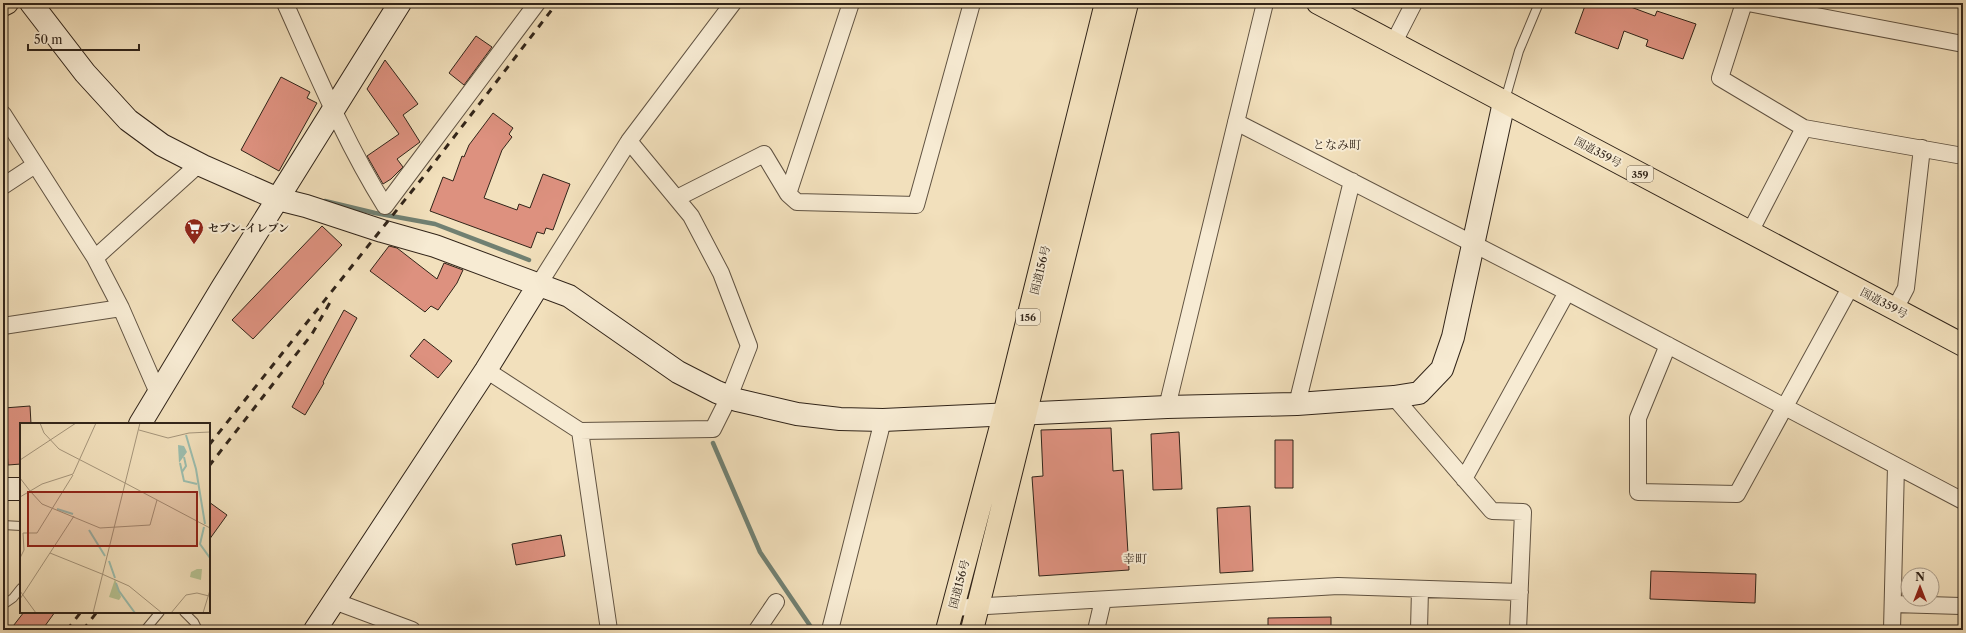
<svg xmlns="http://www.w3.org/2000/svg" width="1966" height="633" font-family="'Libre Caslon Text','Noto Serif JP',serif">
	<rect width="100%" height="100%" fill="#f2e0bc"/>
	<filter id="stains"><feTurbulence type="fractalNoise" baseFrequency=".005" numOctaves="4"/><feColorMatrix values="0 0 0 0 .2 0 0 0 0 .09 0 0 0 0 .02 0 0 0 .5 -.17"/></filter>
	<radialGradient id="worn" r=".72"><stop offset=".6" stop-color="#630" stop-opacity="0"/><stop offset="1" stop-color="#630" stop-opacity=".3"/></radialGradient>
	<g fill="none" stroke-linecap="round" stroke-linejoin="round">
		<path stroke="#718072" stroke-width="4.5" d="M 325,201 L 375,213 L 435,224 L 529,260
			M 713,443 L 760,552 L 813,630"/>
	</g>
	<path fill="#dd917f" stroke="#312419" d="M 1586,3 L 1620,3 L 1655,16 L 1657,11 L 1696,24 L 1683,59 L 1646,46 L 1648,40 L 1624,31 L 1618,49 L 1575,33 Z
		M 476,36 L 492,47 L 464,85 L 449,73 Z
		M 385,60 L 418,104 L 403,115 L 420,142 L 397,159 L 403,167 L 391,179 L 383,184 L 367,156 L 399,134 L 367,89 Z
		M 281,77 L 310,92 L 307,98 L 317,103 L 279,171 L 241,150 Z
		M 493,113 L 513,128 L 509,134 L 512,137 L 502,150 L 484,198 L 517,210 L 519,204 L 530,208 L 543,174 L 570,184 L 553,230 L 546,228 L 544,234 L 537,232 L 531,248 L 430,211 L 443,177 L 453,181 L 462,156 L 464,157 L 469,145 Z
		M 322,226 L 342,245 L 253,339 L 232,320 Z
		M 389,246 L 397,248 L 437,279 L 444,263 L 463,270 L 457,283 L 438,310 L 431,306 L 425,312 L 370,271 Z
		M 344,310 L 357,318 L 323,382 L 324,383 L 305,415 L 292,407 Z
		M 424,339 L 452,361 L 438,378 L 410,356 Z
		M 30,406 L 31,424 L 21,424 L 21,464 L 8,465 L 4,408 Z
		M 1111,428 L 1113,471 L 1123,470 L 1129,570 L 1039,576 L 1032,477 L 1043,476 L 1041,430 Z
		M 1179,432 L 1182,489 L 1153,490 L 1151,434 Z
		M 1275,440 L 1293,440 L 1293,488 L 1275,488 Z
		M 209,502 L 227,515 L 209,540 Z
		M 1250,506 L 1253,571 L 1220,573 L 1217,508 Z
		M 561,535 L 565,556 L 516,565 L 512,544 Z
		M 1651,571 L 1756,574 L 1755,603 L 1650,599 Z
		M 24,612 L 55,612 L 42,630 L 10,630 Z
		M 1331,617 L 1331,630 L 1268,630 L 1268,618 Z"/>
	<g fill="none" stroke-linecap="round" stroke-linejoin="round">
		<defs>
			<path id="lane" d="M 1505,100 L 1519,51 L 1539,3
				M 3,525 L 21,526
				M 3,605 L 13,598 L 21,588
				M 184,612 L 194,622 L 198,630
				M 145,630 L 160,612"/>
			<path id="street" d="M 285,3 C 316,72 345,142 385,206 L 537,3
				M 851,3 L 788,194 L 797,202 L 916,205 L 972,3
				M 1744,3 L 1720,78 L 1804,128 L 1750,232
				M 1748,3 L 1963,44
				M 1393,44 L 1414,3
				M 3,114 L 95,258 L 121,308 L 158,393
				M 1236,122 L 1567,292 L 1963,501
				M 1804,128 L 1963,156
				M 3,186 L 35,165
				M 677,198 L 764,154 L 788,194
				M 95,258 L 199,164
				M 539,284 L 629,141 L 733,3
				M 1895,309 L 1906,288 L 1922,148
				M 3,326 L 121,308
				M 1668,345 L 1638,418 L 1638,492 L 1737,494 L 1851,286
				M 486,370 L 580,431 L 609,630
				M 1394,397 L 1492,511 L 1523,512 L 1518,630
				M 1297,404 L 1352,181
				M 1167,407 L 1265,3
				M 580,431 L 713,429 L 729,397 L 749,346 L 721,273 L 691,216 L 629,141
				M 1464,479 L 1567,292
				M 334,601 L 412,630
				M 1893,604 L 1961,606
				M 952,608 L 1338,586 L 1520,592
				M 757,630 L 776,602
				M 830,630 L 883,420
				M 1096,630 L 1103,600
				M 1419,630 L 1420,589
				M 1892,630 L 1896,466"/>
			<path id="secondary" d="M 31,3 L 85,73 L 128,120 L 162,145 L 203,166 L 278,199 L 306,206 L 382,231 L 435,246 L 569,296 L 678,372 L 717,392 L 737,400 L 797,414 L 840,419 L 883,420 L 1167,407 L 1297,404 L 1394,397 L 1419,393 L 1442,369 L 1453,337 L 1504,102
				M 140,424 L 222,288 L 400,3
				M 3,489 L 21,489
				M 315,630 L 486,370 L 539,284"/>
			<path id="primary" d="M 3,5 L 7,3"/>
			<path id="highway" d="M 1318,3 L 1963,345
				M 947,630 L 1004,415 L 1106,3
				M 972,630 L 1127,3"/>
		</defs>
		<use href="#lane" stroke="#615342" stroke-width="10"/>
		<use href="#street" stroke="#615342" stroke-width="18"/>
		<use href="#secondary" stroke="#312419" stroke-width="24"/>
		<use href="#primary" stroke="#312419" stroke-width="24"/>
		<use href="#highway" stroke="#312419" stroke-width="24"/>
		<use href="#lane" stroke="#f7ebd3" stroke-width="8"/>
		<use href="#street" stroke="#f7ebd3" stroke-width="16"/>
		<use href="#secondary" stroke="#f7ebd3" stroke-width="22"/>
		<use href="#primary" stroke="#f2e0bc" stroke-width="22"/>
		<use href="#highway" stroke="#f2e0bc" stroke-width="22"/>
		<path stroke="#312419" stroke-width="3" stroke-dasharray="7 7" stroke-linecap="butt" d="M 209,445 L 424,176 L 557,3
			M 209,466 L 312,334 L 332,299
			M 67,630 L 81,612
			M 83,630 L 97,612"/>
	</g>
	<defs>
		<symbol id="supermarket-pin" viewBox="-11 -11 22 30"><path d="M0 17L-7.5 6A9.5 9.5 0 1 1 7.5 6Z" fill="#8f2418" stroke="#f7ebd3"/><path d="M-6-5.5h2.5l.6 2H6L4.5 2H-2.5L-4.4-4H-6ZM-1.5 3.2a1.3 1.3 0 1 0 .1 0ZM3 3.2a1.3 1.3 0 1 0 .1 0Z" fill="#fff"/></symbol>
	</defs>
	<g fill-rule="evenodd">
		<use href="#supermarket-pin" x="183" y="217" width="22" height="30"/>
	</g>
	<g text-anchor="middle" stroke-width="4" stroke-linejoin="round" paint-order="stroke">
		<g fill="#f7ebd3" stroke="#6c6051" stroke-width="1">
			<rect x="1627" y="166" width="26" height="16" rx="3"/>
			<rect x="1016" y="309" width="24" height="16" rx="3"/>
		</g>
		<g font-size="10" font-weight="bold" fill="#312419">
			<text x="1640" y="178">359</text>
			<text x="1028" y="321">156</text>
		</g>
		<g font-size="11" fill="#312419" stroke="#f7ebd3">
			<text transform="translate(1598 152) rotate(28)" y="4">国道359号</text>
			<text transform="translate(1040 270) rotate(-76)" y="4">国道156号</text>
			<text transform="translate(1884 303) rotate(28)" y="4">国道359号</text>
			<text transform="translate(959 584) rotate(-75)" y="4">国道156号</text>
		</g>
		<g font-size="11" font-weight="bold" fill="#312419" stroke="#f7ebd3" text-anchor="start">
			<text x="208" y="232">セブン-イレブン</text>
		</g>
		<g font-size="12" fill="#312419" stroke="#f7ebd3">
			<text x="1337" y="149">となみ町</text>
			<text x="1135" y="563">幸町</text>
		</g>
	</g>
	<g transform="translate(20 423)">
		<rect width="190" height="190" fill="#f2e0bc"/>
		<path d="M 177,146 L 182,146 L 181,157 L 170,154 L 171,149 ZM 95,156 L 101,174 L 99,177 L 89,174 Z" fill="#b7c393"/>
		<path d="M 158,22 L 164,23 L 167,29 L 159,40 Z" fill="#9bbdae"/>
		<path fill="none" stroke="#9bbdae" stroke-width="2" d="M 166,12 L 176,46 L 185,101M 160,40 L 164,58 L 177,61M 162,49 L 166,43 L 164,34M 37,86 L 53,91M 184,104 L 180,121 L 190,135M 69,107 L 85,133M 89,138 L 95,155M 96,160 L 99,168 L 115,190"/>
		<path fill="none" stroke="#a5957b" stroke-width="1" d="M 20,0 L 24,10 L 39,26 L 105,60M 119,7 L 148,15 L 169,10 L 190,9M 0,37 L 56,0M 0,55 L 10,68M 105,60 L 190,105M 10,68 L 22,81 L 80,105 L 130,102 L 137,77M 0,74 L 22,61 L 53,51 L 76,0M 30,130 L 82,151M 0,135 L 4,127 L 3,110 L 17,110 L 53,52M 82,151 L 109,163 L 142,190M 0,168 L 16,190M 0,176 L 54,93M 73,190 L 120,0M 151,190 L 166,172 L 177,170 L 189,173M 183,190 L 190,167"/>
		<path fill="#8f2418" fill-opacity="0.15" stroke="#8f2418" stroke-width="2" d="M 8,69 L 177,69 L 177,123 L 8,123 Z"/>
		<rect width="190" height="190" fill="none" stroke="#312419" stroke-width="2"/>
	</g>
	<rect width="1966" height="633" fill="none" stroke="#f2e0bc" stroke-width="16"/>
	<rect x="4" y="4" width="1958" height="625" fill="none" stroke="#312419" stroke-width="2"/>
	<rect x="8" y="8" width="1950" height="617" fill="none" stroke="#312419"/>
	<g transform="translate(1920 587)"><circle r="19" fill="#f7ebd3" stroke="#a89b89"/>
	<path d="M0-3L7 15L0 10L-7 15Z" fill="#8f2418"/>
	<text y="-6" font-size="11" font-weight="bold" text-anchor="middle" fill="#312419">N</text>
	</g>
	<path d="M28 44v6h111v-6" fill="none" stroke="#312419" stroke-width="2"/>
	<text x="34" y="44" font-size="12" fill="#312419" stroke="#f7ebd3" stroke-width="3" paint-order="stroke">50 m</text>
	<rect width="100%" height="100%" filter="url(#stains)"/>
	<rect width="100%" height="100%" fill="url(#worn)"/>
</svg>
